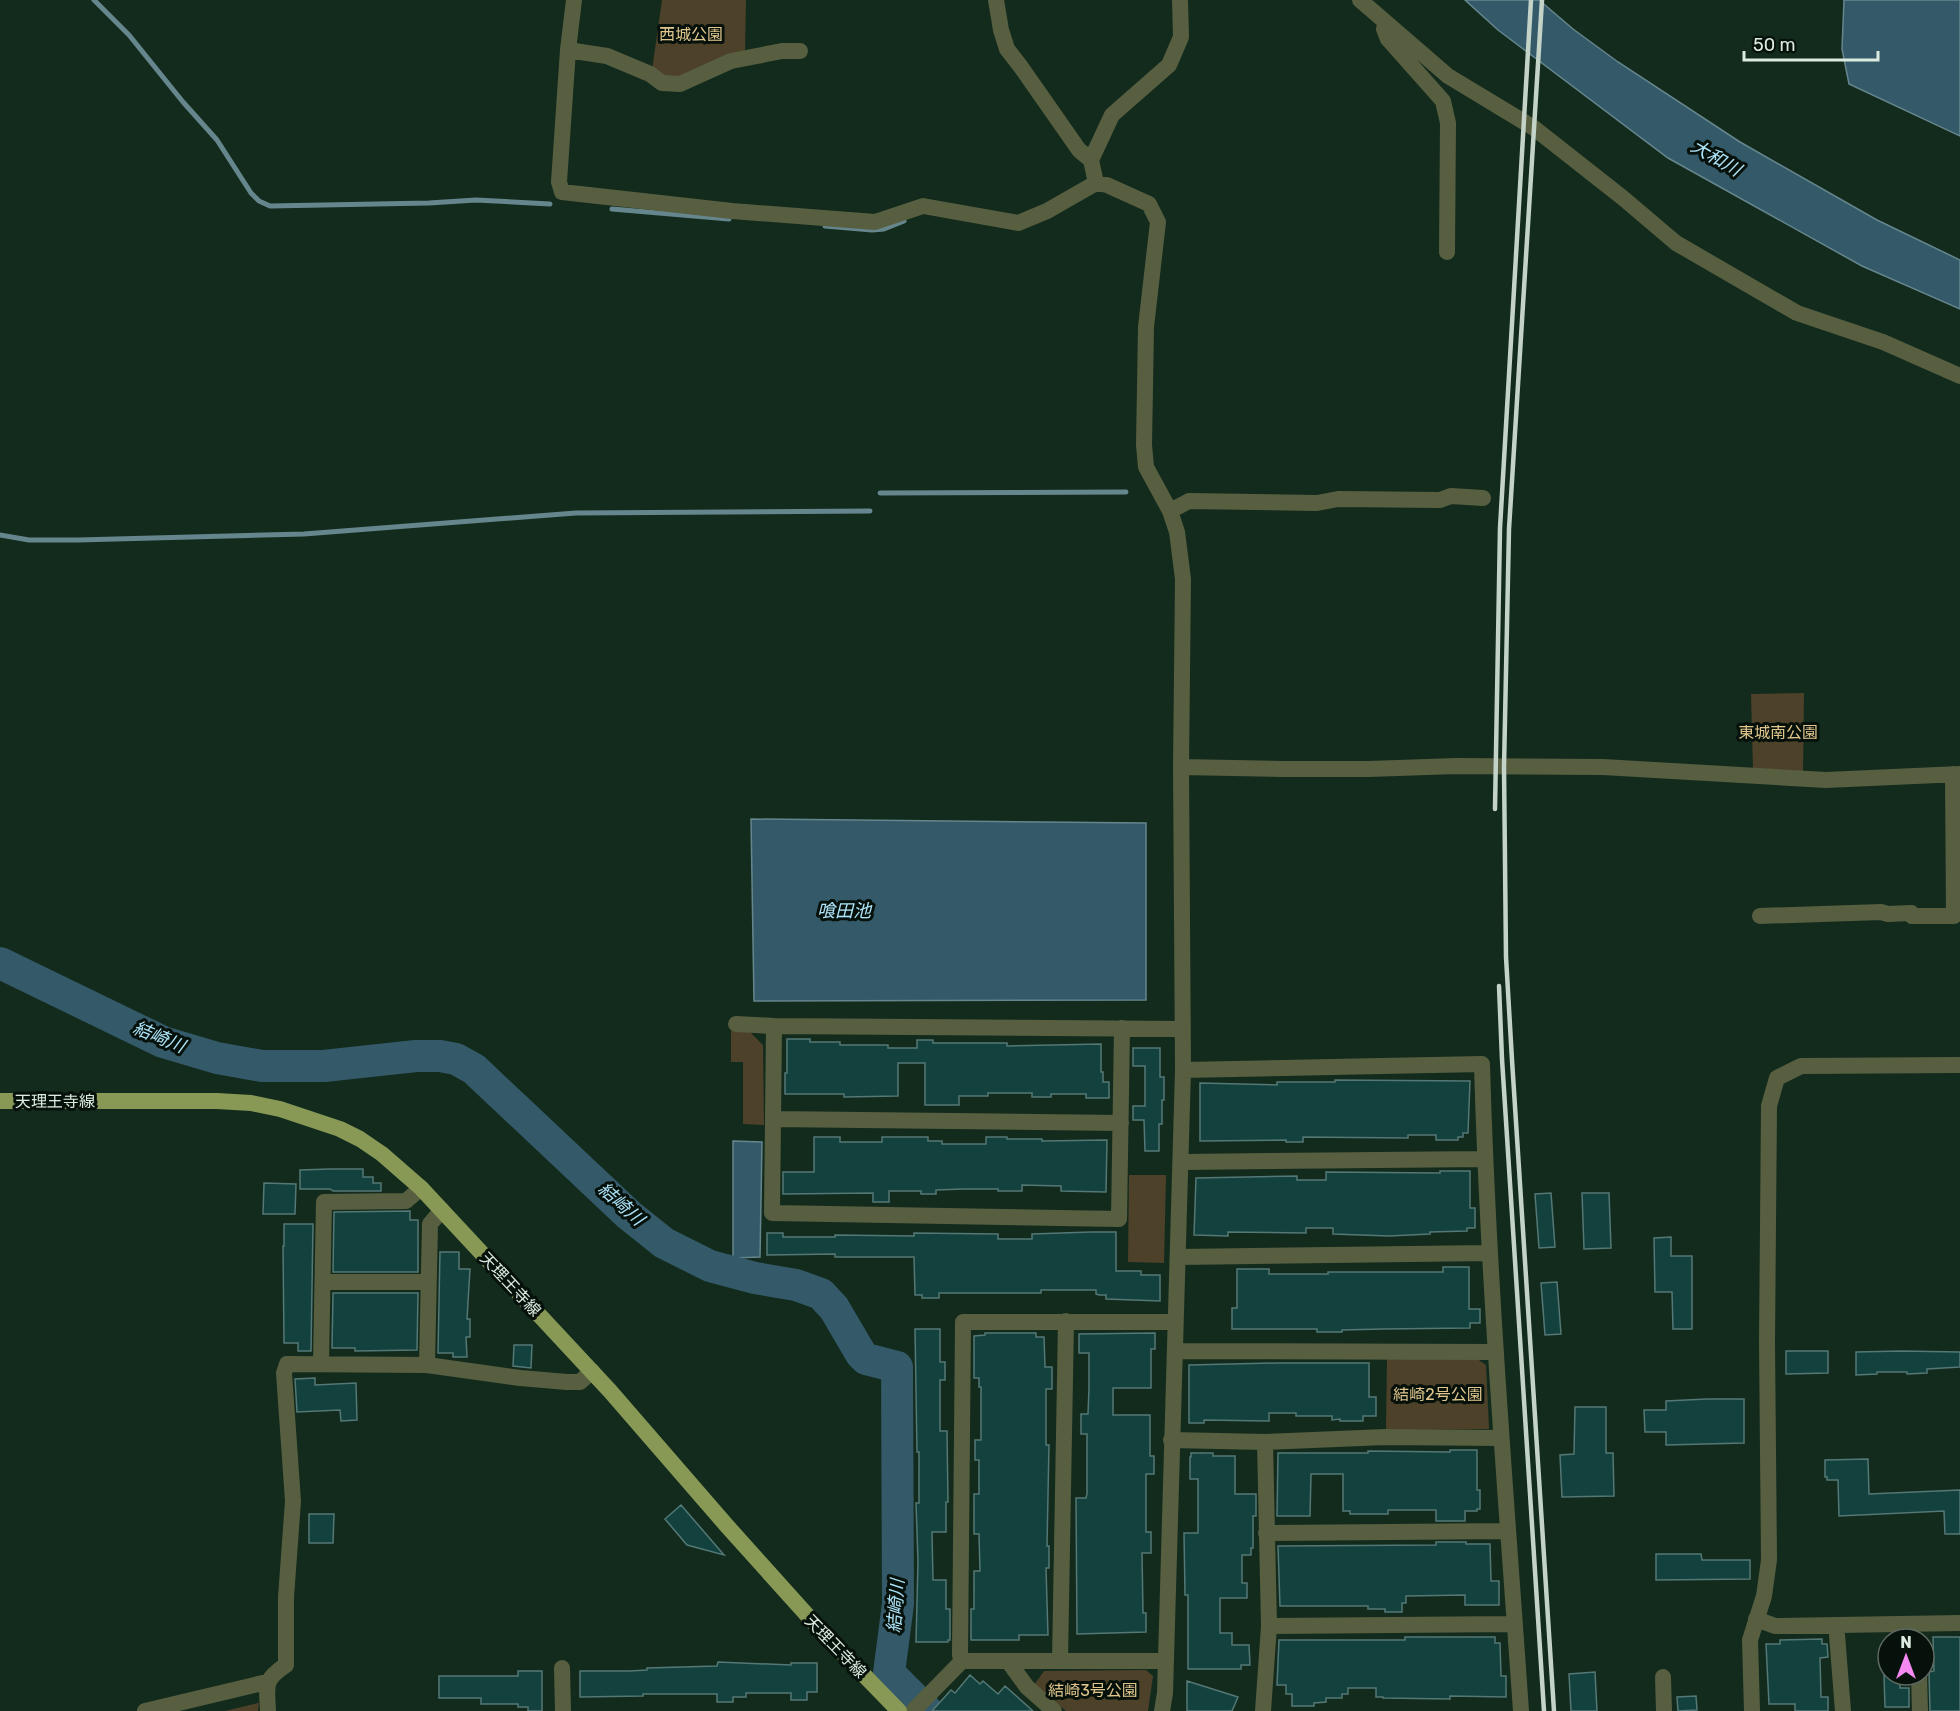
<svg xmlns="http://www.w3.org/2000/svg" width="1960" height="1711" font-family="Rubik,'Noto Sans JP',sans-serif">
	<rect width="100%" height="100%" fill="#132b1d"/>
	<path fill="#4d4229" d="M 662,0 L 746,0 L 745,52 L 676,79 L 667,78 L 652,70 Z
		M 1804,693 L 1803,773 L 1753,770 L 1751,694 Z
		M 731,1031 L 749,1031 L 763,1045 L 764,1125 L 743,1124 L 743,1062 L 731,1062 Z
		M 1129,1175 L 1166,1175 L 1164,1263 L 1128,1262 Z
		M 1476,1358 L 1486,1365 L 1489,1429 L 1386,1430 L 1387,1359 Z
		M 1146,1670 L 1153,1676 L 1148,1711 L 1066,1711 L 1034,1685 L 1044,1671 Z
		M 259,1703 L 258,1711 L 225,1711 L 258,1703 Z"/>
	<path fill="#345a69" stroke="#66868d" stroke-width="1.5" d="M 1465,0 L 1539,0 L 1573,29 L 1618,62 L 1740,142 L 1877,220 L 1960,260 L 1960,309 L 1862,266 L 1668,158 L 1498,30 Z
		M 1844,0 L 1960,0 L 1960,136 L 1849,84 L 1842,49 Z
		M 751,819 L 1146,823 L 1146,1000 L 754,1001 Z
		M 733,1141 L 762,1142 L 760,1257 L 733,1258 Z"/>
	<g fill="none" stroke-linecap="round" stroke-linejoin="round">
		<path stroke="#66868d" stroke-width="5" d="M 94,0 L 129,35 L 183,102 L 217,140 L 251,193 L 259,201 L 270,206 L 429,203 L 476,200 L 550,204
			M 612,209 L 729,219
			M 825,226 L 872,230 L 884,229 L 904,221
			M 880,493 L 1126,492
			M 0,535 L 29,540 L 78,540 L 304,534 L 576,513 L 870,511"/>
		<path stroke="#345a69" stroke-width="32" d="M 0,963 L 163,1042 L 217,1058 L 262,1066 L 324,1066 L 416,1056 L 440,1056 L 456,1059 L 474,1069 L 629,1215 L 664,1243 L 710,1266 L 755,1278 L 796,1285 L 821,1294 L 834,1308 L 861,1354 L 866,1359 L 897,1367 L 898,1604 L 889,1673 L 927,1711"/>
	</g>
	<path fill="#12413e" stroke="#547875" stroke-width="1.5" d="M 787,1039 L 810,1039 L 810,1042 L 840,1042 L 840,1045 L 888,1045 L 888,1048 L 917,1048 L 917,1040 L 933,1040 L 933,1043 L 1007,1043 L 1007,1046 L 1101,1044 L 1101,1072 L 1103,1072 L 1103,1082 L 1109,1082 L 1109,1098 L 1086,1098 L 1086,1094 L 1051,1094 L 1051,1097 L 1032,1097 L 1032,1093 L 988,1093 L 988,1096 L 959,1096 L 959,1105 L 925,1105 L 925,1063 L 898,1063 L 898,1096 L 844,1097 L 844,1094 L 785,1094 L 785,1073 L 787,1073 Z
		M 1133,1048 L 1160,1048 L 1160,1077 L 1164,1077 L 1164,1100 L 1162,1100 L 1162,1124 L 1159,1124 L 1159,1151 L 1145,1151 L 1144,1120 L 1133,1120 L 1133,1106 L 1145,1106 L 1145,1066 L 1133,1066 Z
		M 1335,1080 L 1470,1081 L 1468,1133 L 1463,1133 L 1463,1137 L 1458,1137 L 1458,1140 L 1436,1140 L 1436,1135 L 1408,1135 L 1408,1138 L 1303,1137 L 1303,1142 L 1286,1142 L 1286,1140 L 1200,1141 L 1200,1083 L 1277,1085 L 1277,1082 L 1335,1082 Z
		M 814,1137 L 840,1137 L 840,1142 L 882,1142 L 882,1137 L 928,1137 L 928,1141 L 942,1141 L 942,1144 L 986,1144 L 986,1137 L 1007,1137 L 1007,1139 L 1042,1139 L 1042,1141 L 1107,1140 L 1106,1192 L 1061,1191 L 1061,1186 L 1022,1185 L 1022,1191 L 998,1191 L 998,1189 L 963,1189 L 936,1190 L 936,1194 L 921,1194 L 921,1191 L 889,1191 L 889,1202 L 873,1202 L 873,1193 L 783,1194 L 783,1172 L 814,1172 Z
		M 330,1169 L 363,1169 L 363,1177 L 373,1177 L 373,1183 L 381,1183 L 381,1191 L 333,1191 L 330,1189 L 300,1189 L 300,1170 Z
		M 1440,1171 L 1470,1171 L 1470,1208 L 1475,1208 L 1475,1228 L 1467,1228 L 1467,1231 L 1430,1232 L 1430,1234 L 1389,1236 L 1333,1234 L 1333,1228 L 1306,1228 L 1306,1233 L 1228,1232 L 1228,1236 L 1194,1235 L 1196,1178 L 1297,1176 L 1297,1180 L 1326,1180 L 1326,1172 L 1440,1173 Z
		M 264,1183 L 296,1184 L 295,1214 L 263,1214 Z
		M 1551,1193 L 1555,1247 L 1539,1248 L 1535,1194 Z
		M 1582,1193 L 1609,1193 L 1611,1248 L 1584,1249 Z
		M 410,1211 L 410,1220 L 418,1220 L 418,1272 L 333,1272 L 334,1212 Z
		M 284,1224 L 313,1224 L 311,1351 L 298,1351 L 298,1343 L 284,1343 L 283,1246 L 284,1246 Z
		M 1091,1232 L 1116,1232 L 1116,1271 L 1141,1271 L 1141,1275 L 1160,1275 L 1160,1301 L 1106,1299 L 1106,1295 L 1099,1295 L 1096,1294 L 1096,1290 L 1041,1290 L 1041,1293 L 939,1293 L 939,1298 L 922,1298 L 922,1295 L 915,1295 L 914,1257 L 835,1257 L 835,1254 L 767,1255 L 767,1233 L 783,1233 L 783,1237 L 835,1237 L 835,1235 L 914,1236 L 914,1233 L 998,1234 L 998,1239 L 1032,1239 L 1032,1234 Z
		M 1671,1237 L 1671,1256 L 1692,1256 L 1692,1329 L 1673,1329 L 1672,1292 L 1655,1292 L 1654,1238 Z
		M 440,1252 L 459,1252 L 459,1269 L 470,1269 L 467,1319 L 470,1319 L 470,1337 L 466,1337 L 467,1357 L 453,1357 L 453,1353 L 438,1353 Z
		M 1443,1267 L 1469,1267 L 1469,1309 L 1480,1309 L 1480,1323 L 1470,1323 L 1470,1328 L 1383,1329 L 1342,1330 L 1342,1332 L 1317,1332 L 1317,1329 L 1232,1329 L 1232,1308 L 1237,1308 L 1237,1269 L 1269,1269 L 1269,1274 L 1328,1274 L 1328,1272 L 1443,1272 Z
		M 1557,1282 L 1561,1334 L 1545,1335 L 1541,1283 Z
		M 333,1293 L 418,1293 L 417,1350 L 355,1351 L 355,1348 L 332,1348 Z
		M 915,1329 L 940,1329 L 940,1362 L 945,1362 L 945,1380 L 940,1380 L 940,1431 L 947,1431 L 948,1502 L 946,1502 L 946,1532 L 932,1532 L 933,1580 L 946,1580 L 946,1609 L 950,1609 L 950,1640 L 948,1640 L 948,1642 L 916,1642 L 918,1561 L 916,1503 L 919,1503 L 919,1452 L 917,1452 Z
		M 985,1333 L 1036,1333 L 1036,1337 L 1044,1337 L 1045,1367 L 1052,1367 L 1052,1389 L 1046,1389 L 1046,1445 L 1049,1445 L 1047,1546 L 1049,1546 L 1049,1568 L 1046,1568 L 1048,1635 L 1019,1635 L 1019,1640 L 971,1640 L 971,1609 L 974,1609 L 974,1571 L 980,1571 L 979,1534 L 974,1534 L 974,1494 L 979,1494 L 979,1460 L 975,1460 L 975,1440 L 981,1440 L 981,1387 L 979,1387 L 979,1378 L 974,1378 L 974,1336 L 985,1335 Z
		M 1155,1333 L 1155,1349 L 1151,1349 L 1151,1388 L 1113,1388 L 1113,1415 L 1150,1415 L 1150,1456 L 1154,1456 L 1154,1474 L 1146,1474 L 1146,1532 L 1151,1532 L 1151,1553 L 1142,1553 L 1143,1613 L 1146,1613 L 1146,1632 L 1077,1634 L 1076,1498 L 1086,1498 L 1087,1494 L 1087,1434 L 1081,1434 L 1081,1414 L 1088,1414 L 1089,1388 L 1089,1353 L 1079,1353 L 1079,1334 Z
		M 514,1345 L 532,1345 L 531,1368 L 513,1366 Z
		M 1786,1351 L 1828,1351 L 1828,1373 L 1786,1374 Z
		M 1901,1351 L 1960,1352 L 1960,1367 L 1927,1369 L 1927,1373 L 1907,1374 L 1907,1372 L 1877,1372 L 1877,1374 L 1856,1375 L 1856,1352 Z
		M 1277,1363 L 1369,1363 L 1369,1397 L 1376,1397 L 1376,1416 L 1363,1416 L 1363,1421 L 1340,1421 L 1340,1419 L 1332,1420 L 1332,1416 L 1296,1416 L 1296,1413 L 1269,1413 L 1269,1421 L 1204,1420 L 1204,1423 L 1189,1423 L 1189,1365 Z
		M 315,1378 L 315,1385 L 356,1383 L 357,1420 L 341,1421 L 340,1410 L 297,1412 L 295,1379 Z
		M 1707,1399 L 1744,1399 L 1744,1443 L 1666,1445 L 1666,1432 L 1645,1432 L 1644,1410 L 1666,1410 L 1666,1401 Z
		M 1575,1407 L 1606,1407 L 1606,1453 L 1613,1453 L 1614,1496 L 1562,1497 L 1560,1455 L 1574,1454 Z
		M 1450,1450 L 1477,1450 L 1477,1490 L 1480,1490 L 1480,1509 L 1477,1509 L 1477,1511 L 1465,1511 L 1465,1521 L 1436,1521 L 1436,1510 L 1388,1510 L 1388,1514 L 1350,1514 L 1350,1511 L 1343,1511 L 1343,1474 L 1311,1474 L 1310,1516 L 1277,1516 L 1278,1453 L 1368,1453 L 1368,1451 L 1450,1452 Z
		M 1191,1453 L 1213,1453 L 1213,1456 L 1235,1456 L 1235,1494 L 1256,1494 L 1256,1516 L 1253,1516 L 1253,1548 L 1251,1548 L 1251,1555 L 1242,1555 L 1242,1583 L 1247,1583 L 1247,1598 L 1220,1598 L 1220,1633 L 1232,1633 L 1232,1645 L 1249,1645 L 1250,1665 L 1241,1665 L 1241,1669 L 1188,1669 L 1188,1595 L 1185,1595 L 1184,1533 L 1198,1533 L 1198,1479 L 1190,1479 L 1190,1457 L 1191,1457 Z
		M 1868,1459 L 1869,1494 L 1960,1490 L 1960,1534 L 1945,1534 L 1944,1511 L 1839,1516 L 1838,1480 L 1827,1480 L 1827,1477 L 1825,1477 L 1825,1460 Z
		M 681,1505 L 724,1555 L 687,1545 L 665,1519 Z
		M 309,1514 L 334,1514 L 333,1543 L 309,1543 Z
		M 1436,1542 L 1466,1542 L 1466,1544 L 1490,1544 L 1491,1581 L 1499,1581 L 1499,1605 L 1465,1605 L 1465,1595 L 1406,1596 L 1406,1603 L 1402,1603 L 1402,1612 L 1385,1612 L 1385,1609 L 1368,1609 L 1368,1606 L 1280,1606 L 1278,1546 L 1436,1545 Z
		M 1656,1554 L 1701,1554 L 1702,1560 L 1750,1560 L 1750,1579 L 1656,1580 Z
		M 1405,1637 L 1495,1637 L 1495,1643 L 1500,1643 L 1501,1676 L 1506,1676 L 1506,1697 L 1450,1696 L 1450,1699 L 1383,1698 L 1383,1697 L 1376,1697 L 1376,1688 L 1348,1688 L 1348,1694 L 1342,1694 L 1342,1698 L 1326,1698 L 1326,1702 L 1314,1703 L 1314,1706 L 1292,1706 L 1292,1694 L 1286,1694 L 1286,1685 L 1277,1685 L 1279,1640 L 1405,1640 Z
		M 1933,1637 L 1960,1637 L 1960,1711 L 1930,1711 L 1929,1672 L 1934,1671 Z
		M 1822,1639 L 1822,1644 L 1827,1644 L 1828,1657 L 1820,1658 L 1821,1697 L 1828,1697 L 1828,1711 L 1795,1711 L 1795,1704 L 1769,1704 L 1766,1644 L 1780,1644 L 1780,1640 Z
		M 718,1662 L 791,1665 L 791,1663 L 817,1663 L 817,1692 L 807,1692 L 807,1700 L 791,1700 L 791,1693 L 746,1693 L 746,1697 L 733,1697 L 733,1702 L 717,1702 L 717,1694 L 643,1694 L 643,1696 L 580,1697 L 580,1671 L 630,1671 L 647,1670 L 647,1668 L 717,1666 Z
		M 518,1671 L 542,1671 L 542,1711 L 528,1711 L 528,1707 L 518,1707 L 518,1704 L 481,1704 L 481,1698 L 439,1698 L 439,1676 L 518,1676 Z
		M 1595,1672 L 1597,1711 L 1571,1711 L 1569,1674 Z
		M 970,1675 L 980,1684 L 983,1681 L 998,1694 L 1005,1686 L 1033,1711 L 932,1711 L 951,1690 L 955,1693 Z
		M 1884,1675 L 1900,1675 L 1900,1688 L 1909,1688 L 1909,1707 L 1885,1707 Z
		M 1187,1681 L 1238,1697 L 1232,1711 L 1187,1711 Z
		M 1696,1696 L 1697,1710 L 1678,1711 L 1677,1697 Z"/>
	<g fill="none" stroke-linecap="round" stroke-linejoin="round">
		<path stroke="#575f40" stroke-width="16" d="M 574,0 L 568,50 L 559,182 L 562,192 L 732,211 L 875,222 L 923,206 L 1018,223 L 1047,211 L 1096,183 L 1107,185 L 1149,204 L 1158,222 L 1146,327 L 1144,445 L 1146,467 L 1170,511 L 1177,532 L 1183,579 L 1181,767 L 1183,1070 L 1165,1693 L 1162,1711
			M 996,0 L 1001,30 L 1007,49 L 1021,67 L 1079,150 L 1091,160 L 1096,183
			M 1360,0 L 1448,76 L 1534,128 L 1623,198 L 1676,243 L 1797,313 L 1883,342 L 1960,376
			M 1384,29 L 1388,39 L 1443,101 L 1448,123 L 1447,252
			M 568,50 L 607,56 L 650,74 L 662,83 L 680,84 L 731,61 L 782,51 L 800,51
			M 1091,160 L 1112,115 L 1169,65 L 1181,37 L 1180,0
			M 1170,511 L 1189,501 L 1317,503 L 1338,499 L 1440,500 L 1451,496 L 1483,498
			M 1181,767 L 1281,769 L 1369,769 L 1456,766 L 1603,767 L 1826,780 L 1960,774
			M 1760,916 L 1881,912 L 1888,914 L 1911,913 L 1912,916 L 1954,916 L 1953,774
			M 736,1024 L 774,1026 L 1183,1029
			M 774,1026 L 772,1213 L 1119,1219 L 1122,1028
			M 1183,1070 L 1482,1064 C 1488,1280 1506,1495 1521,1711
			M 773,1119 L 1121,1123
			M 1181,1162 L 1484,1159
			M 1178,1257 L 1489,1253
			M 324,1282 L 428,1282
			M 1175,1351 L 1495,1352
			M 321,1363 L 324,1202 L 406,1201 L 421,1188
			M 427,1365 L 430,1224 L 442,1210
			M 1171,1440 L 1265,1442 L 1386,1437 L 1500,1438
			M 1266,1533 L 1508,1531
			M 1756,1619 L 1775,1626 L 1960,1623
			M 1269,1626 L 1515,1624
			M 1837,1635 L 1843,1711
			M 962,1661 L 960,1655 L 963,1322 L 1175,1322
			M 1008,1661 L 1027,1687 L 1054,1711
			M 1060,1661 L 1066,1321
			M 562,1668 L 563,1711
			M 1919,1675 L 1920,1711
			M 1663,1677 L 1664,1711
			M 145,1711 L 267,1682
			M 268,1711 C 267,1686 263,1680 286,1665 L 286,1597 L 293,1501 L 284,1373 L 287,1364 L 427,1365 L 520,1378 L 567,1382 L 580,1382 L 592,1371
			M 913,1711 L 962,1661 L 1165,1661
			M 1263,1711 L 1269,1626 L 1265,1442"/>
		<path stroke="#575f40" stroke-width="16" d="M 1752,1711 L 1750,1640 L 1764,1596 L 1769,1560 L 1767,1342 L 1769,1106 L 1777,1078 L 1801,1066 L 1960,1065"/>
		<path stroke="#889956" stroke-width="16" d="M 0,1101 L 217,1101 L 251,1103 L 280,1109 L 340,1129 L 360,1139 L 382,1154 L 421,1188 L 610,1391 L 727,1526 L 825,1635 L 899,1711"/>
		<path stroke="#c3d3c7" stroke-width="4.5" d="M 1542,0 L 1509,529 L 1504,767 L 1506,957 L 1512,1060 L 1554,1711
			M 1495,809 L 1500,528 L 1531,0
			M 1499,986 L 1502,1059 L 1544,1711"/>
	</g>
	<g text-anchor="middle" stroke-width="6" stroke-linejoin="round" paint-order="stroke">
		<g font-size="16" fill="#e0c68d" stroke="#07110b">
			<text x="691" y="40">西城公園</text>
			<text x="1778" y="738">東城南公園</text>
			<text x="1438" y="1400">結崎2号公園</text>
			<text x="1093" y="1696">結崎3号公園</text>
		</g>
		<g font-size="16" fill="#dcebe0" stroke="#07110b">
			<text x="55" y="1107">天理王寺線</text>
			<text transform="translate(511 1284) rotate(47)" y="6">天理王寺線</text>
			<text transform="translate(836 1646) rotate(46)" y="6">天理王寺線</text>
		</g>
		<g font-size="18" font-style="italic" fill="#ade4fa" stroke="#07110b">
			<text transform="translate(1716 158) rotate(30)" y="6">大和川</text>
			<text x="844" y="917">喰田池</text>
			<text transform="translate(159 1037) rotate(22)" y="6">結崎川</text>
			<text transform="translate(621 1204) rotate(42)" y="6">結崎川</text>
			<text transform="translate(896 1606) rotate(-86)" y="6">結崎川</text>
		</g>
	</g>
	<g transform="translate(1906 1657)"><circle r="28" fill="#07110b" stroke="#5c6860" stroke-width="1.5"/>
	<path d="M0-4.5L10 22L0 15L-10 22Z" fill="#f489f0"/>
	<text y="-9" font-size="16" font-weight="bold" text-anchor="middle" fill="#dcebe0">N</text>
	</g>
	<path d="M1744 51v9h134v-9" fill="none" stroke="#dcebe0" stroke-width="3"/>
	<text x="1753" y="51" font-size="18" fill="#dcebe0" stroke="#07110b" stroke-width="4.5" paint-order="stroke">50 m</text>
</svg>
